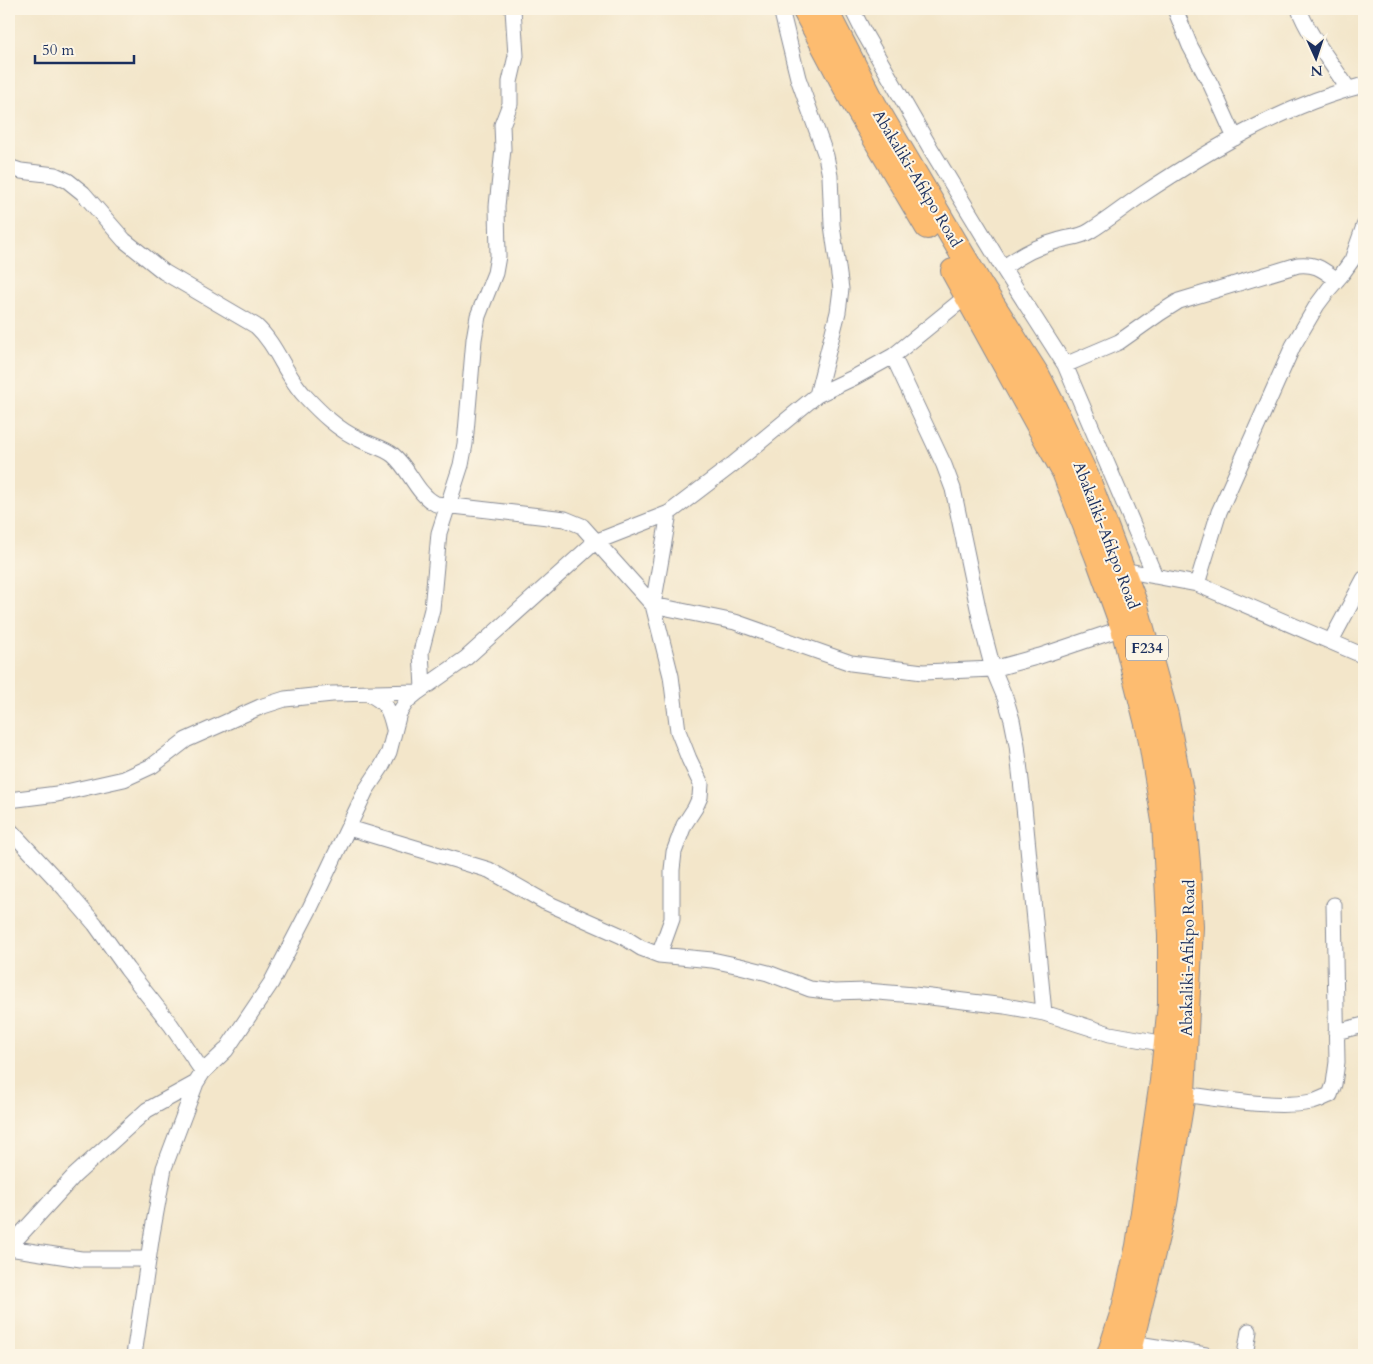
<svg xmlns="http://www.w3.org/2000/svg" width="1373" height="1364" font-family="Cardo,serif">
	<rect width="100%" height="100%" fill="#fcf5e5"/>
	<filter id="ink" filterUnits="userSpaceOnUse"><feTurbulence type="fractalNoise" baseFrequency=".02" numOctaves="2"/><feDisplacementMap in="SourceGraphic" scale="10" xChannelSelector="R" yChannelSelector="G"/><feConvolveMatrix kernelMatrix="1 2 1 2 8 2 1 2 1" color-interpolation-filters="sRGB"/></filter>
	<filter id="wash" filterUnits="userSpaceOnUse"><feTurbulence type="fractalNoise" baseFrequency=".0096" numOctaves="4" result="noise"/><feDisplacementMap in="SourceGraphic" scale="20" xChannelSelector="R" yChannelSelector="G"/><feGaussianBlur stdDeviation="1.12" result="paint"/><feColorMatrix in="noise" values="0 0 0 0 0 0 0 0 0 0 0 0 0 0 0 0 0 1.4 0 .05"/><feComposite in="paint" operator="in"/></filter>
	<g filter="url(#wash)">
		<rect width="100%" height="100%" fill="#f3e6ca"/>
	</g>
	<g filter="url(#ink)">
		<g fill="none" stroke-linecap="round" stroke-linejoin="round">
			<defs>
				<path id="street" d="M 781,9 L 798,78 L 826,156 L 830,176 L 832,225 L 841,289 L 838,312 L 817,395
					M 852,9 L 863,31 L 932,151 L 1003,268 L 1065,365 L 1155,576
					M 1175,9 L 1190,46 L 1211,85 L 1235,138
					M 1299,9 C 1308,35 1333,64 1348,89
					M 9,167 L 21,171 L 55,175 L 68,181 L 83,193 L 124,240 L 164,272 L 256,326 C 277,345 285,375 305,396 C 320,412 338,430 359,439 C 370,445 383,447 393,455 C 410,469 416,494 436,504 L 565,519 L 582,526 L 653,605 L 735,622 L 851,663 L 923,672 L 993,669 L 1040,656 L 1123,628
					M 1003,268 C 1019,256 1038,246 1057,241 C 1069,237 1079,238 1090,231 C 1108,220 1125,206 1143,194 C 1211,149 1284,105 1364,85
					M 893,356 L 944,465 L 953,489 L 982,627 L 993,669 L 1006,700 L 1012,720 L 1017,745 L 1024,807 L 1044,1013
					M 1065,365 L 1119,342 L 1160,313 L 1179,301 L 1298,265 C 1316,263 1323,270 1337,280
					M 1123,570 L 1197,584 L 1364,656
					M 1197,584 L 1219,512 L 1293,346 L 1317,305 L 1329,289 L 1342,274 L 1352,260 L 1364,226
					M 1331,641 L 1364,579
					M 423,688 L 421,652 L 432,609 L 439,533 L 461,465 L 465,444 L 474,339 L 478,316 L 495,273 L 498,256 L 497,206 L 503,149 L 502,125 L 510,104 L 510,82 L 516,56 L 513,9
					M 367,693 C 387,703 389,708 394,729
					M 9,800 L 57,794 L 124,779 L 152,766 L 186,740 L 260,707 L 285,699 L 332,694 L 418,692
					M 349,828 L 489,870 L 545,902 L 622,936 L 641,948 L 659,955 L 712,960 L 740,966 L 768,973 L 810,989 L 834,992 L 866,991 L 914,995 L 1005,1006 L 1044,1013 L 1110,1034 L 1166,1044
					M 9,829 L 65,889 L 95,924 L 127,969 L 171,1025 L 203,1072
					M 659,955 L 672,919 L 672,870 L 674,852 L 684,825 L 695,808 L 700,797 L 701,784 L 689,759 L 678,731 L 671,676 L 653,605 L 669,513
					M 1336,1032 L 1364,1025
					M 1183,1094 C 1223,1099 1273,1109 1312,1102 C 1318,1101 1324,1097 1330,1095 L 1334,1084 L 1337,1062 L 1334,905
					M 9,1247 L 74,1176 L 147,1110 L 196,1083
					M 9,1248 L 81,1259 L 148,1259
					M 1132,1343 L 1206,1355
					M 134,1355 L 152,1234 L 164,1168 L 196,1083 L 203,1072 L 226,1050 L 271,983 L 310,908 L 366,790 L 382,766 L 389,752 L 399,713 L 407,701 L 418,692 L 465,659 L 595,542 L 669,513 L 732,465 L 817,395 L 855,377 L 893,356 L 968,295
					M 1245,1355 L 1249,1331"/>
				<path id="primary" d="M 804,9 L 852,100 L 927,227
					M 825,9 L 874,104 L 981,286 L 1038,376 L 1052,403 L 1087,477 L 1135,603 L 1166,715 L 1182,796 L 1188,864 L 1191,927 L 1183,1094 L 1165,1204 L 1128,1355
					M 953,271 L 1064,472 L 1097,556 L 1123,628 L 1150,736 L 1164,821 L 1170,936 L 1170,1004 L 1162,1081 L 1138,1246 L 1124,1308 L 1109,1355"/>
			</defs>
			<use href="#street" stroke="#878a94" stroke-width="17"/>
			<use href="#primary" stroke="#878a94" stroke-width="26"/>
			<use href="#street" stroke="#fff" stroke-width="15"/>
			<use href="#primary" stroke="#fdbc70" stroke-width="24"/>
		</g>
	</g>
	<g text-anchor="middle" stroke-width="4" stroke-linejoin="round" paint-order="stroke">
		<rect fill="#fcf5e5" stroke="#5e6a86" stroke-width="1" x="1126" y="635.5" width="42" height="25" rx="4"/>
		<g font-size="15" font-weight="bold" fill="#1b2f5e">
			<text x="1147" y="653">F234</text>
		</g>
		<g font-size="16" fill="#1b2f5e" stroke="#fcf5e5">
			<text transform="translate(918 178) rotate(59)" y="6">Abakaliki-Afikpo Road</text>
			<text transform="translate(1107 535) rotate(69)" y="6">Abakaliki-Afikpo Road</text>
			<text transform="translate(1187 958) rotate(-89)" y="6">Abakaliki-Afikpo Road</text>
		</g>
	</g>
	<rect width="1373" height="1364" fill="none" stroke="#fcf5e5" stroke-width="30"/>
	<g transform="translate(1316 58) rotate(177)" stroke="#fcf5e5" stroke-width="4" paint-order="stroke">
	<path d="M0-4L9 19L0 12L-9 19Z" fill="#1b2f5e"/>
	<text y="-8" font-size="14" font-weight="bold" text-anchor="middle" fill="#1b2f5e">N</text>
	</g>
	<path d="M35 55v8h99v-8" fill="none" stroke="#1b2f5e" stroke-width="2.5"/>
	<text x="42" y="55" font-size="15" fill="#1b2f5e" stroke="#fcf5e5" stroke-width="4" paint-order="stroke">50 m</text>
</svg>
